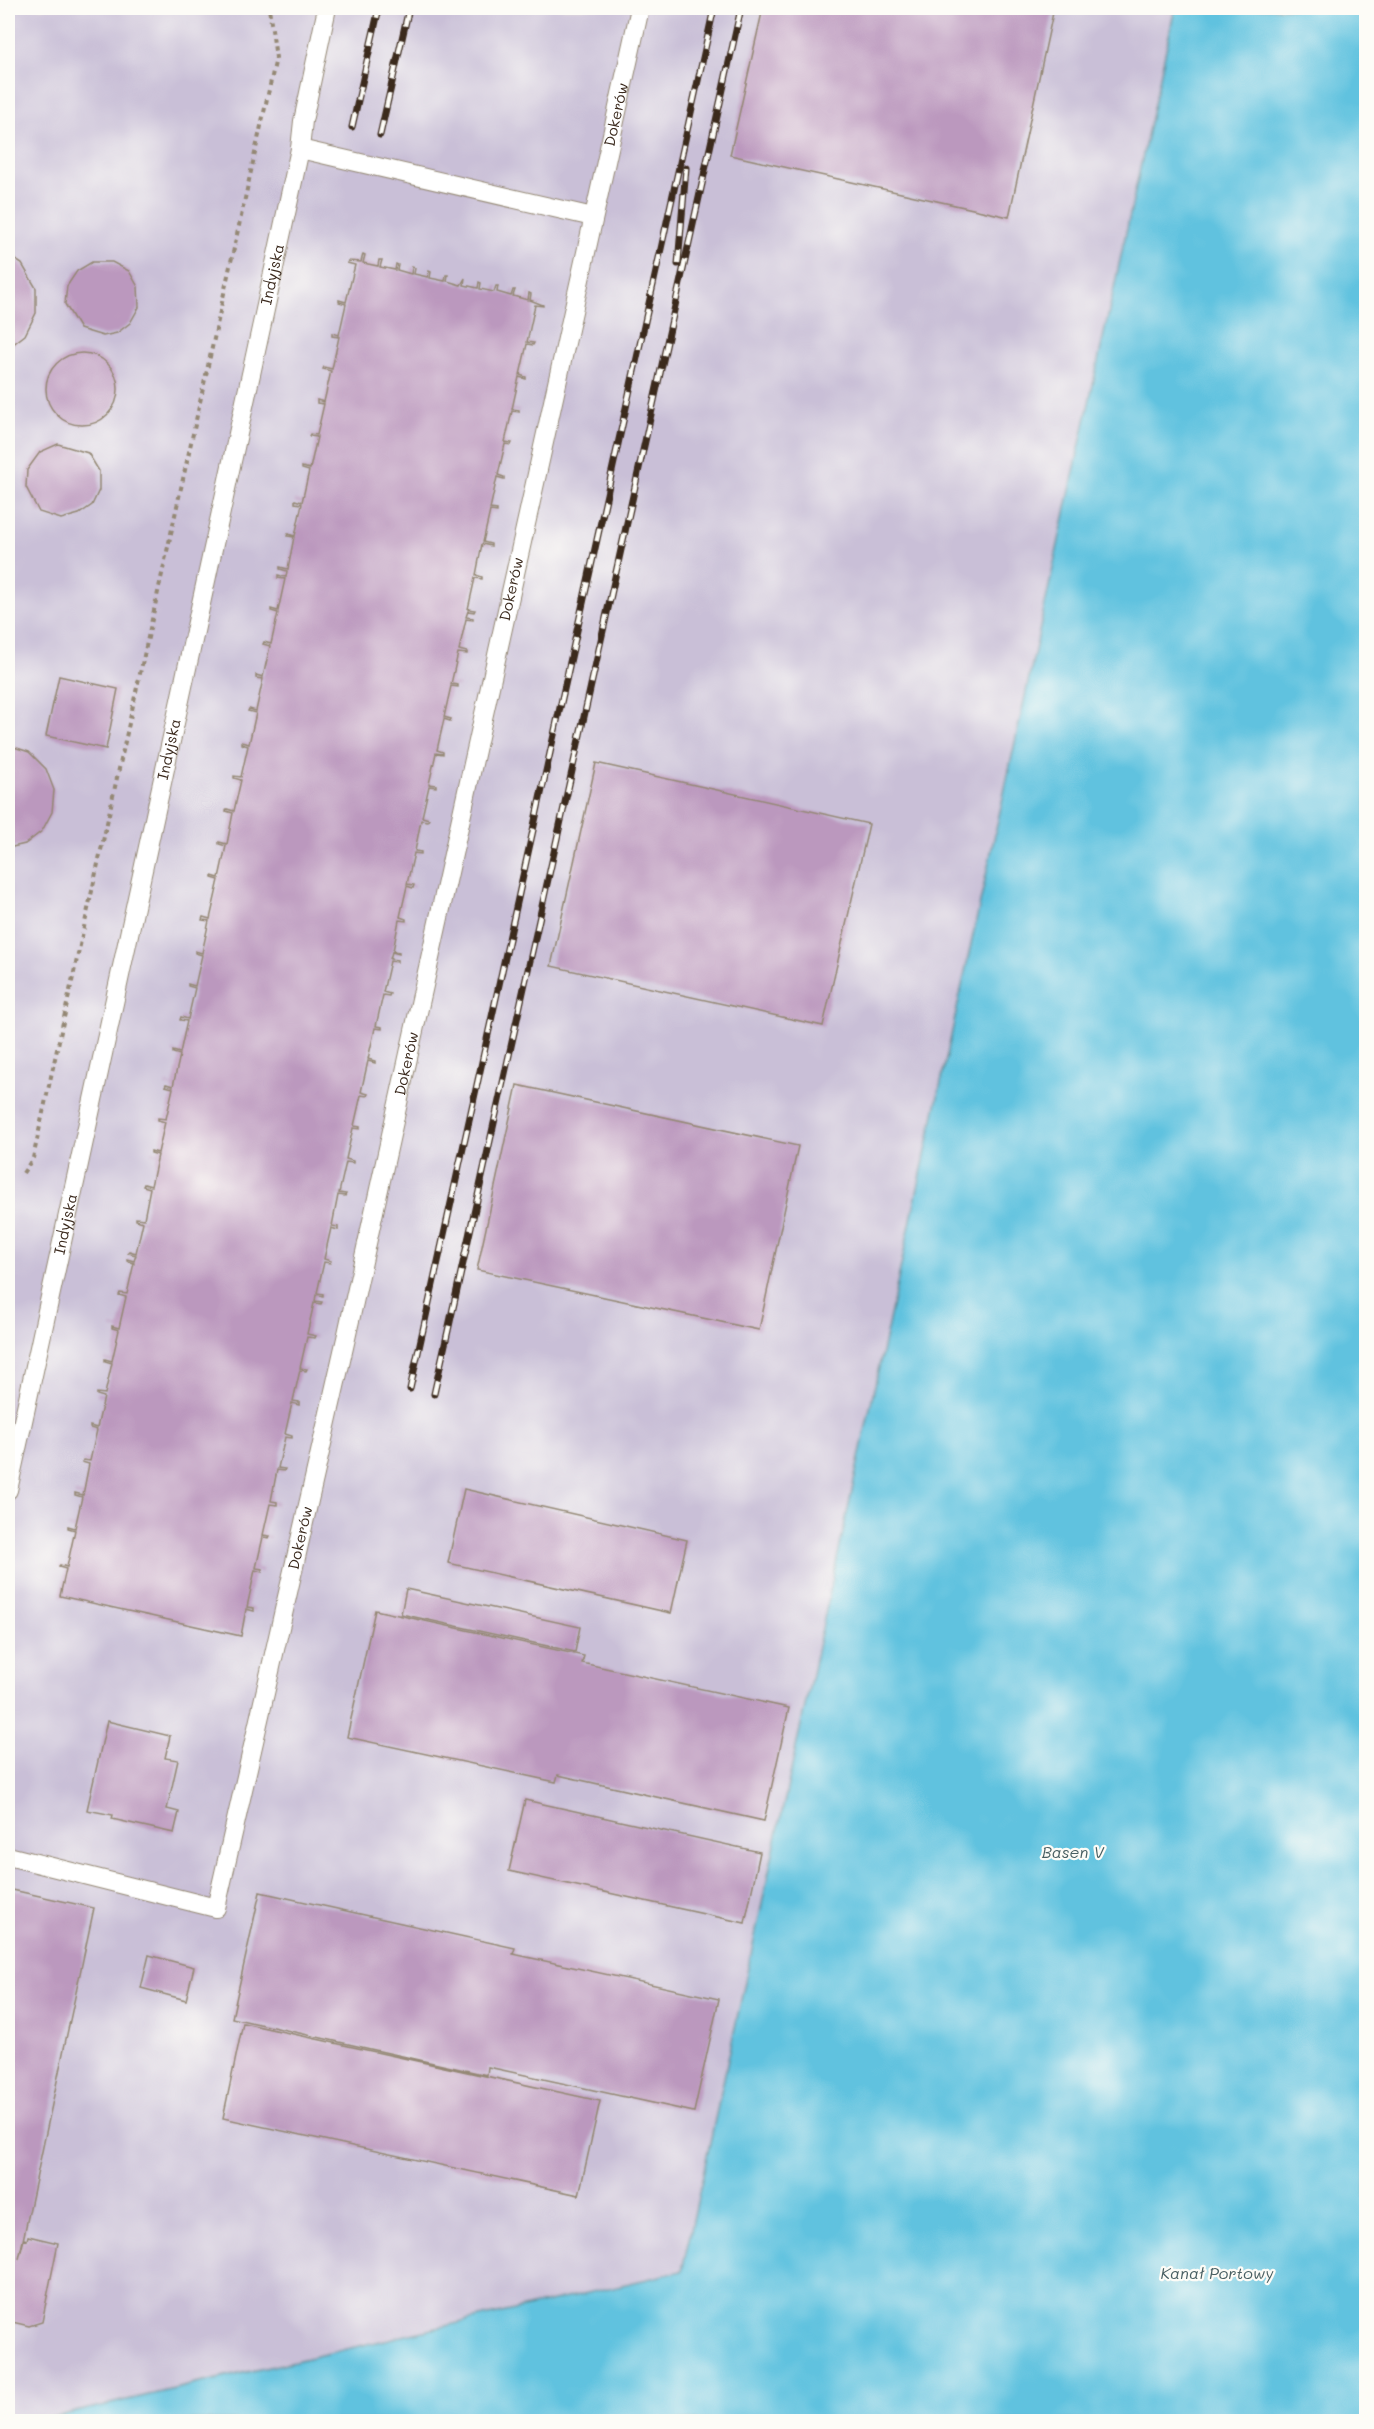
<svg xmlns="http://www.w3.org/2000/svg" width="1374" height="2429" font-family="Mali,sans-serif">
	<rect width="100%" height="100%" fill="#fdfcf7"/>
	<filter id="ink" filterUnits="userSpaceOnUse"><feTurbulence type="fractalNoise" baseFrequency=".0167" numOctaves="2"/><feDisplacementMap in="SourceGraphic" scale="12" xChannelSelector="R" yChannelSelector="G"/><feConvolveMatrix kernelMatrix="1 2 1 2 8 2 1 2 1" color-interpolation-filters="sRGB"/></filter>
	<filter id="wash" filterUnits="userSpaceOnUse"><feTurbulence type="fractalNoise" baseFrequency=".008" numOctaves="4" result="noise"/><feDisplacementMap in="SourceGraphic" scale="24" xChannelSelector="R" yChannelSelector="G"/><feGaussianBlur stdDeviation="1.35" result="paint"/><feColorMatrix in="noise" values="0 0 0 0 0 0 0 0 0 0 0 0 0 0 0 0 0 1.4 0 .05"/><feComposite in="paint" operator="in"/></filter>
	<g filter="url(#wash)">
		<rect width="100%" height="100%" fill="#eee6ca"/>
		<path fill="#c9bfd7" d="M 8,8 L 1175,8 L 682,2271 L 37,2421 L 8,2422 Z"/>
		<path fill="#60c2df" stroke="#4e767e" stroke-width="1.5" d="M 1175,8 L 1366,8 L 1366,2421 L 37,2421 L 682,2271 Z"/>
		<g id="blocks">
			<path fill="#bb98be" d="M 763,8 L 1054,8 L 1009,217 L 730,155 Z
				M 363,254 L 365,255 L 363,263 L 378,266 L 379,260 L 382,260 L 380,267 L 395,270 L 396,264 L 398,265 L 397,270 L 411,274 L 412,267 L 415,268 L 414,274 L 428,277 L 429,271 L 431,272 L 430,278 L 445,281 L 446,275 L 448,275 L 447,281 L 461,285 L 465,278 L 464,285 L 478,288 L 479,282 L 481,283 L 480,289 L 494,292 L 496,286 L 498,286 L 497,292 L 511,296 L 513,290 L 515,290 L 513,296 L 528,300 L 529,293 L 531,294 L 530,300 L 543,305 L 543,306 L 535,305 L 527,342 L 534,343 L 533,345 L 527,344 L 520,375 L 526,377 L 526,379 L 519,377 L 512,409 L 519,410 L 519,412 L 512,411 L 505,442 L 512,443 L 511,445 L 505,444 L 498,475 L 504,477 L 504,479 L 497,477 L 490,509 L 497,510 L 497,512 L 490,511 L 483,542 L 491,544 L 491,546 L 482,544 L 476,575 L 482,577 L 482,579 L 475,578 L 468,609 L 475,610 L 474,612 L 468,611 L 466,617 L 473,618 L 473,620 L 466,619 L 459,650 L 467,652 L 467,654 L 458,653 L 451,684 L 458,685 L 458,687 L 451,686 L 444,717 L 451,719 L 450,721 L 444,719 L 437,750 L 443,752 L 443,754 L 436,753 L 429,784 L 436,785 L 436,787 L 429,786 L 422,817 L 429,819 L 428,821 L 421,820 L 415,851 L 421,852 L 421,854 L 414,853 L 407,884 L 414,885 L 413,888 L 407,886 L 400,917 L 406,919 L 406,921 L 399,920 L 393,951 L 399,952 L 399,954 L 392,952 L 390,959 L 397,960 L 397,962 L 390,961 L 383,992 L 390,994 L 389,996 L 383,995 L 376,1026 L 382,1027 L 382,1029 L 375,1028 L 368,1059 L 375,1061 L 375,1063 L 368,1061 L 361,1092 L 368,1094 L 367,1096 L 361,1095 L 354,1126 L 360,1127 L 360,1129 L 353,1128 L 346,1159 L 353,1161 L 353,1163 L 346,1162 L 339,1193 L 346,1194 L 345,1196 L 338,1195 L 332,1226 L 338,1227 L 338,1230 L 331,1228 L 324,1259 L 331,1261 L 330,1263 L 324,1262 L 317,1293 L 323,1294 L 323,1296 L 316,1295 L 315,1301 L 322,1302 L 321,1304 L 314,1303 L 307,1334 L 316,1336 L 315,1338 L 307,1337 L 300,1368 L 307,1369 L 306,1371 L 300,1370 L 293,1401 L 299,1402 L 299,1405 L 292,1403 L 285,1434 L 292,1436 L 292,1438 L 285,1437 L 278,1468 L 285,1469 L 284,1471 L 277,1470 L 271,1501 L 277,1502 L 277,1505 L 270,1504 L 263,1535 L 270,1536 L 269,1538 L 263,1537 L 256,1568 L 262,1569 L 262,1572 L 255,1570 L 247,1607 L 254,1608 L 254,1611 L 246,1609 L 241,1636 L 60,1596 L 66,1569 L 59,1567 L 60,1565 L 67,1567 L 75,1530 L 68,1528 L 68,1526 L 75,1528 L 82,1497 L 75,1495 L 75,1493 L 83,1495 L 89,1464 L 82,1462 L 83,1460 L 90,1461 L 97,1430 L 90,1428 L 90,1426 L 97,1428 L 104,1397 L 97,1395 L 97,1393 L 105,1394 L 112,1363 L 105,1361 L 105,1359 L 112,1361 L 119,1330 L 112,1328 L 112,1326 L 119,1328 L 126,1297 L 119,1295 L 120,1293 L 127,1294 L 134,1263 L 127,1261 L 127,1259 L 134,1261 L 136,1255 L 128,1253 L 129,1251 L 136,1253 L 143,1222 L 136,1220 L 136,1218 L 144,1219 L 150,1188 L 143,1186 L 144,1184 L 151,1186 L 158,1155 L 151,1153 L 151,1151 L 158,1153 L 165,1122 L 158,1120 L 158,1118 L 166,1119 L 173,1088 L 165,1086 L 166,1084 L 173,1086 L 180,1055 L 173,1053 L 173,1051 L 180,1053 L 187,1021 L 180,1020 L 181,1017 L 188,1019 L 195,988 L 188,986 L 188,984 L 195,986 L 202,955 L 195,953 L 195,951 L 202,953 L 209,921 L 202,920 L 203,917 L 210,919 L 219,880 L 212,878 L 212,876 L 219,878 L 226,846 L 219,844 L 219,842 L 227,844 L 233,813 L 226,811 L 227,809 L 234,811 L 241,780 L 234,778 L 234,776 L 241,777 L 248,746 L 241,744 L 241,742 L 249,744 L 256,713 L 248,711 L 249,709 L 256,711 L 263,679 L 256,678 L 256,675 L 263,677 L 270,646 L 263,644 L 264,642 L 271,644 L 278,613 L 271,611 L 271,609 L 278,611 L 285,579 L 278,578 L 278,575 L 286,577 L 287,571 L 280,569 L 280,567 L 288,569 L 294,537 L 287,536 L 288,534 L 295,536 L 302,504 L 295,503 L 295,500 L 302,502 L 309,471 L 302,469 L 302,467 L 310,469 L 317,437 L 309,436 L 310,434 L 317,435 L 324,404 L 317,403 L 317,400 L 324,402 L 331,371 L 323,369 L 324,367 L 332,369 L 339,337 L 332,336 L 332,333 L 339,335 L 346,304 L 339,302 L 339,300 L 346,302 L 355,265 L 347,263 L 348,261 L 361,262 Z
				M 8,255 L 22,264 L 36,288 L 36,313 L 25,335 L 8,348 Z
				M 92,262 L 112,262 L 129,271 L 138,287 L 139,307 L 130,323 L 117,333 L 103,336 L 80,329 L 65,304 L 67,286 L 77,271 Z
				M46 389a36 36 0 1 1 72 0a36 36 0 1 1-72 0Z
				M 58,444 L 88,453 L 99,471 L 99,490 L 92,505 L 79,514 L 61,519 L 39,512 L 26,487 L 27,470 L 40,452 Z
				M 59,676 L 118,689 L 106,749 L 46,736 Z
				M 8,745 L 29,752 L 46,769 L 54,790 L 52,812 L 42,831 L 25,844 L 8,848 Z
				M 596,763 L 869,824 L 823,1026 L 551,966 Z
				M 517,1085 L 798,1146 L 759,1330 L 477,1270 Z
				M 464,1489 L 687,1540 L 671,1613 L 448,1563 Z
				M 406,1589 L 580,1627 L 575,1652 L 401,1614 Z
				M 375,1610 L 584,1656 L 582,1663 L 789,1708 L 764,1821 L 558,1775 L 556,1782 L 347,1737 Z
				M 107,1721 L 170,1736 L 165,1758 L 178,1760 L 167,1809 L 179,1812 L 174,1833 L 112,1819 L 113,1815 L 87,1810 Z
				M 525,1800 L 760,1852 L 745,1923 L 509,1871 Z
				M 8,1889 L 94,1908 L 19,2259 L 24,2239 L 27,2240 L 28,2236 L 58,2243 L 42,2322 L 29,2326 L 8,2321 L 10,2295 L 8,2295 Z
				M 260,1892 L 515,1948 L 513,1954 L 719,1999 L 694,2112 L 488,2067 L 487,2075 L 232,2018 Z
				M 149,1955 L 194,1967 L 186,2000 L 141,1988 Z
				M 243,2023 L 600,2101 L 579,2195 L 223,2118 Z"/>
		</g>
	</g>
	<g filter="url(#ink)">
		<use href="#blocks" fill-opacity="0" stroke="#948874" stroke-width="1.5"/>
		<g fill="none" stroke-linecap="round" stroke-linejoin="round">
			<defs>
				<g id="lane">
					<path d="M 300,149 L 593,217"/>
					<path id="s1" d="M 8,1490 L 300,149 L 303,121 L 327,8"/>
					<path id="s2" d="M 8,1856 L 216,1908 L 347,1334 L 640,8"/>
				</g>
			</defs>
			<use href="#lane" stroke="#948874" stroke-width="20"/>
			<path stroke="#948874" stroke-width="4" stroke-dasharray="4.5 4.5" stroke-linecap="butt" d="M 23,1173 L 33,1158 L 276,58 L 269,8"/>
			<use href="#lane" stroke="#fff" stroke-width="18"/>
			<defs>
				<path id="rail" d="M 352,127 L 379,8
					M 380,135 L 409,8
					M 678,264 L 686,168
					M 410,1389 L 714,8
					M 434,1394 L 741,8"/>
			</defs>
			<use href="#rail" stroke="#3b2a1e" stroke-width="7"/>
			<use href="#rail" stroke="#fdfcf7" stroke-width="4.5" stroke-dasharray="14" stroke-linecap="butt"/>
		</g>
	</g>
	<g text-anchor="middle" stroke-width="4.5" stroke-linejoin="round" paint-order="stroke">
		<g font-size="15" fill="#3b2a1e" stroke="#fdfcf7">
			<text dy="5" stroke="none"><textPath href="#s2" startOffset="2052">Dokerów</textPath></text>
			<text dy="5" stroke="none"><textPath href="#s1" startOffset="1244">Indyjska</textPath></text>
			<text dy="5" stroke="none"><textPath href="#s2" startOffset="1566">Dokerów</textPath></text>
			<text dy="5" stroke="none"><textPath href="#s1" startOffset="758">Indyjska</textPath></text>
			<text dy="5" stroke="none"><textPath href="#s2" startOffset="1080">Dokerów</textPath></text>
			<text dy="5" stroke="none"><textPath href="#s1" startOffset="272">Indyjska</textPath></text>
			<text dy="5" stroke="none"><textPath href="#s2" startOffset="594">Dokerów</textPath></text>
		</g>
		<g font-size="16" font-style="italic" fill="#485f62" stroke="#fdfcf7">
			<text x="1073" y="1858">Basen V</text>
			<text x="1217" y="2279">Kanał Portowy</text>
		</g>
	</g>
	<rect width="1374" height="2429" fill="none" stroke="#fdfcf7" stroke-width="30"/>
</svg>
